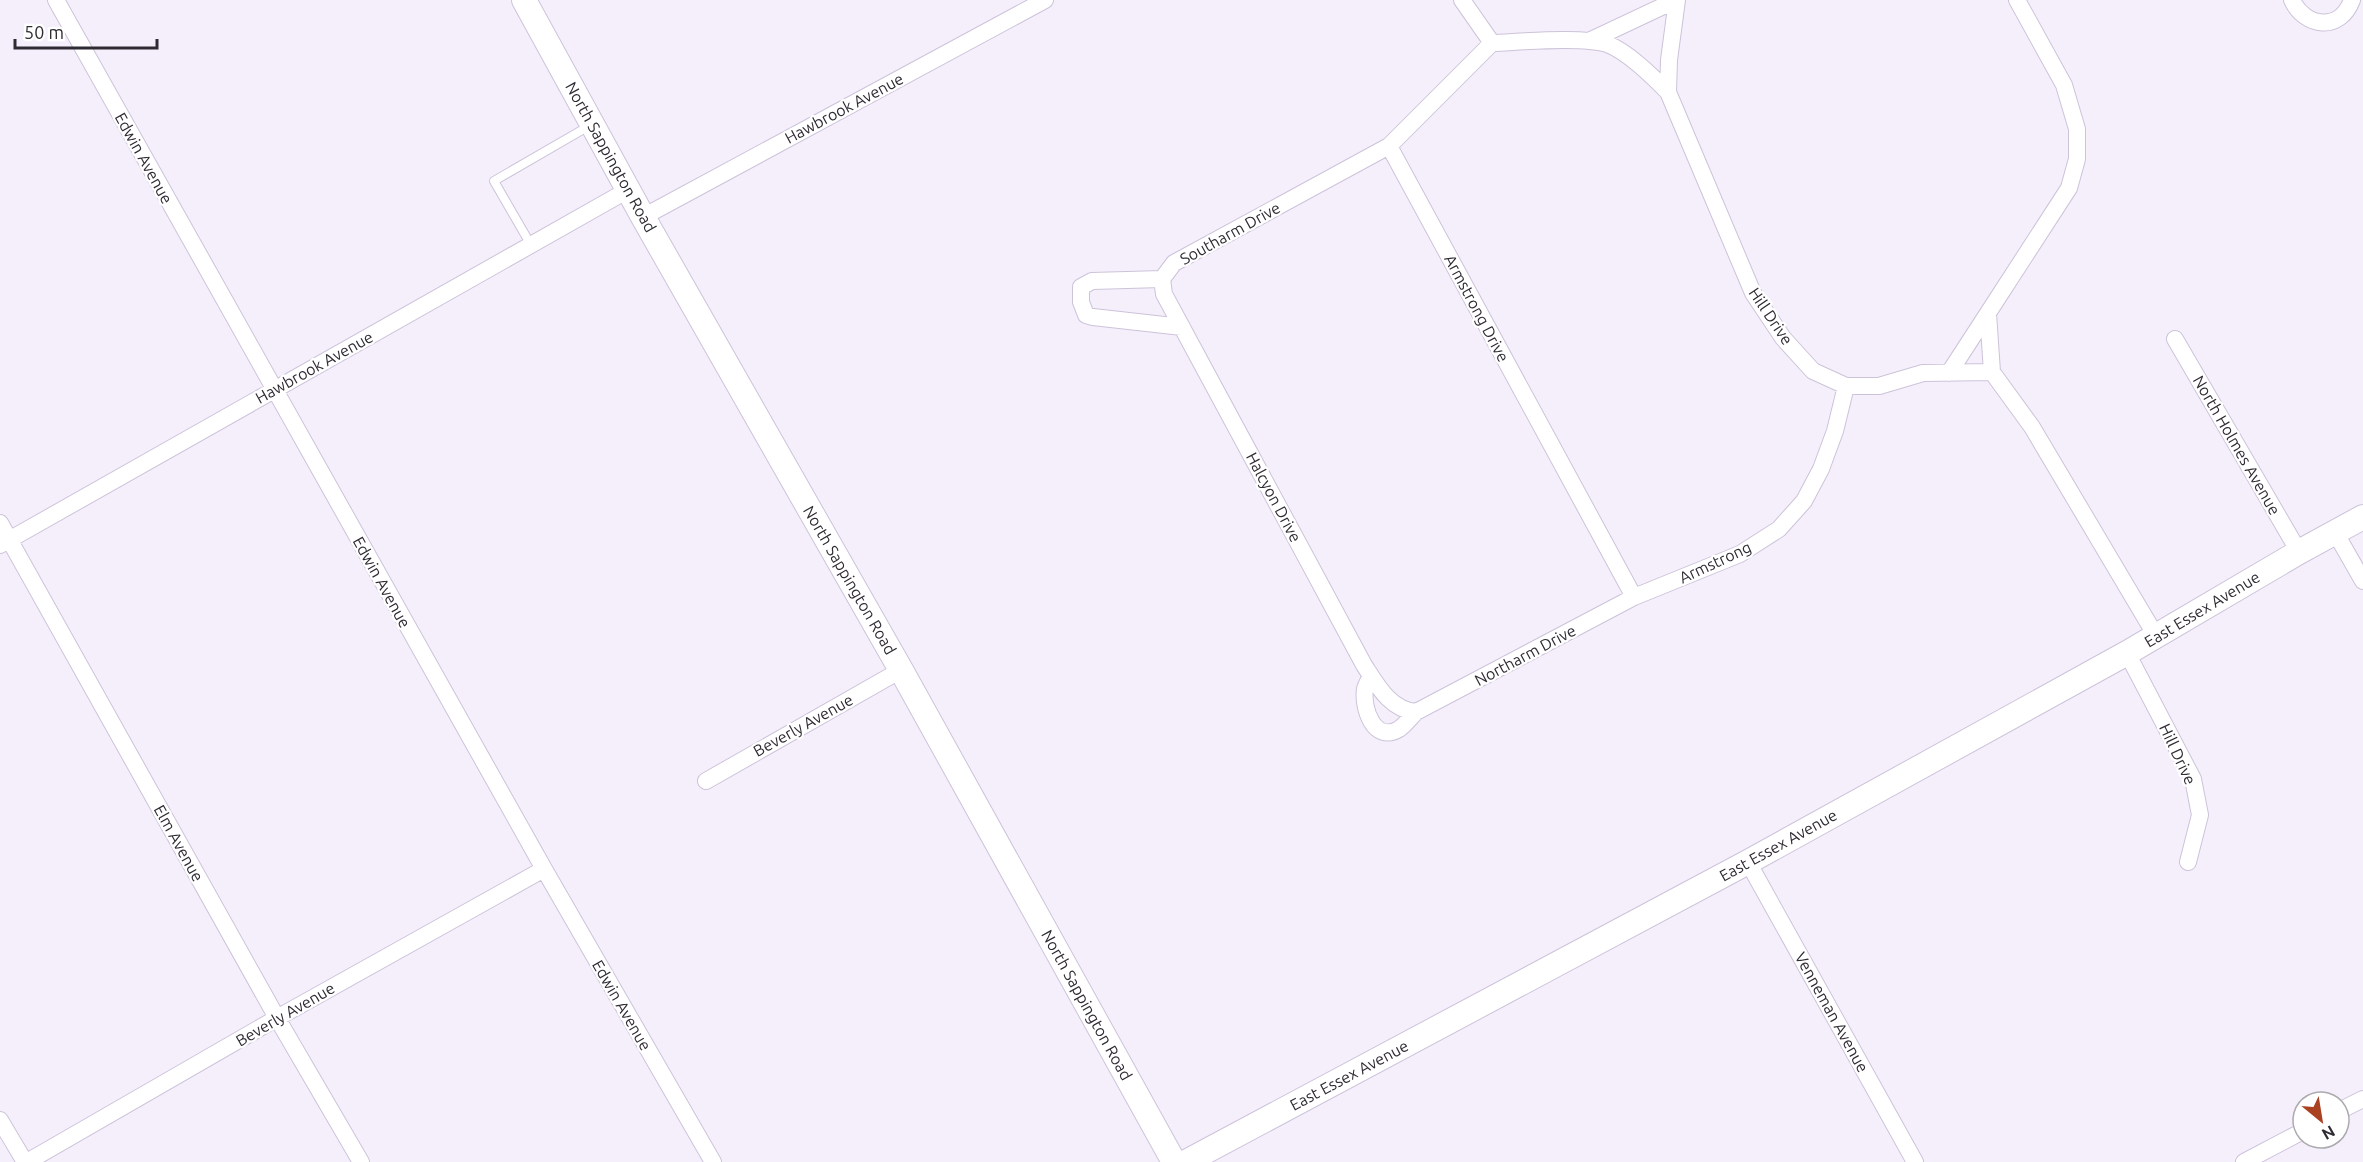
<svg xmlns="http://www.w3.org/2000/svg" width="2363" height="1162" font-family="Ubuntu,sans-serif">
	<rect width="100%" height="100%" fill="#f5effc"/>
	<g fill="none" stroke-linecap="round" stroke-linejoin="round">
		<defs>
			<path id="lane" d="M 531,245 L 494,181 L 589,126"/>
			<path id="street" d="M 56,0 L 544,869 L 713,1162
				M 1462,0 L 1492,43
				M 1677,0 L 1669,60 L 1668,92 L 1753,293 L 1783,338 L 1813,371 L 1846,386 L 1879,386 L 1923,373 L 1992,372 L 2032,427 L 2156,636
				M 2292,0 C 2305,28 2340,32 2352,0
				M 1589,41 L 1676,0
				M 1492,43 C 1520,42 1582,36 1607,44 C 1627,51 1653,77 1668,92
				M 1389,146 L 1634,597
				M 643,217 L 1045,0
				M 1162,279 L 1164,294 L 1364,665 C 1377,685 1390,710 1416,712 L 1634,597 L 1740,554 L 1779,529 L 1804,501 L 1821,469 L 1835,431 L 1846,386
				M 1162,279 L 1174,263 L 1389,146 L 1492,43
				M 1162,279 L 1092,281 L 1081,287 L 1081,302 L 1086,315 L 1093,317 L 1182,327
				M 2175,339 L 2299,552
				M 1992,372 L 1988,313 L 2069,188 L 2077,159 L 2077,129 L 2064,85 L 2017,0
				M 1949,373 L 1988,313
				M 0,523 L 277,1018 L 361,1162
				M 2335,532 L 2363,581
				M 0,545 L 628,190
				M 2127,653 L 2193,779 L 2200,815 L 2188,862
				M 1371,676 C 1369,680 1366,685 1365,689 C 1362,708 1374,744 1399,729 C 1405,725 1411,717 1416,712
				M 706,781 L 901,670
				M 1748,862 L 1915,1162
				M 2339,1111 L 2363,1099
				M 0,1120 L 25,1162
				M 27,1162 L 277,1018 L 544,869
				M 2244,1162 L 2303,1131"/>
			<path id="secondary" d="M 524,0 L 643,217 L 901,670 L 1174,1162
				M 1186,1162 L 1748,862 L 2127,653 L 2299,552 L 2363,517"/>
		</defs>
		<use href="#lane" stroke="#cdc3d9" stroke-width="10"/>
		<use href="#street" stroke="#cdc3d9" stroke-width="18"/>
		<use href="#secondary" stroke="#cdc3d9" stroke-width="26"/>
		<use href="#lane" stroke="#fff" stroke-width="8"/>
		<use href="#street" stroke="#fff" stroke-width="16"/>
		<use href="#secondary" stroke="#fff" stroke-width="24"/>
	</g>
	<g text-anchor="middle" stroke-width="4.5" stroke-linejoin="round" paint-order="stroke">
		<g font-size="16" fill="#2f2b33" stroke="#fff">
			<text transform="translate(844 108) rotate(-28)" y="6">Hawbrook Avenue</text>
			<text transform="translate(611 157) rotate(61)" y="6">North Sappington Road</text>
			<text transform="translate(144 158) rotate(61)" y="6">Edwin Avenue</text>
			<text transform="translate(1230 233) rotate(-29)" y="6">Southarm Drive</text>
			<text transform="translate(1477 308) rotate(62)" y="6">Armstrong Drive</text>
			<text transform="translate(1771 316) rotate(56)" y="6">Hill Drive</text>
			<text transform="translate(314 367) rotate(-29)" y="6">Hawbrook Avenue</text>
			<text transform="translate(2237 445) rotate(60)" y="6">North Holmes Avenue</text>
			<text transform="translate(1274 497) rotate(62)" y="6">Halcyon Drive</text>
			<text transform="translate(1715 562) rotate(-25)" y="6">Armstrong</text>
			<text transform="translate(850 580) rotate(60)" y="6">North Sappington Road</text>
			<text transform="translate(382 582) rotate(61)" y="6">Edwin Avenue</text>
			<text transform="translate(2202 609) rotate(-31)" y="6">East Essex Avenue</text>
			<text transform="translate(1525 655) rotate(-28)" y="6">Northarm Drive</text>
			<text transform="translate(803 725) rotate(-29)" y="6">Beverly Avenue</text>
			<text transform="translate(2178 754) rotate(65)" y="6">Hill Drive</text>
			<text transform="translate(179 843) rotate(61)" y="6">Elm Avenue</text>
			<text transform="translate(1778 845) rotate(-29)" y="6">East Essex Avenue</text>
			<text transform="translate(622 1005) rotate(60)" y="6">Edwin Avenue</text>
			<text transform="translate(1087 1005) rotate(61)" y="6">North Sappington Road</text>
			<text transform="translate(1832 1012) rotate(61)" y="6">Venneman Avenue</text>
			<text transform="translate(285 1014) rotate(-30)" y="6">Beverly Avenue</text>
			<text transform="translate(1349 1075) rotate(-28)" y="6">East Essex Avenue</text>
		</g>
	</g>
	<g transform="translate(2321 1120) rotate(150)"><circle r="28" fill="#ffffff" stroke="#acaaad" stroke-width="1.5"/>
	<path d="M0-4.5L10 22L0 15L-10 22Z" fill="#aa4221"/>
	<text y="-9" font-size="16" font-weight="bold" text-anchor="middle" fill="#2f2b33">N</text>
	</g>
	<path d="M15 39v9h142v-9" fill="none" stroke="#2f2b33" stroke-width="3"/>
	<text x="24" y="39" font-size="18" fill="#2f2b33" stroke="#ffffff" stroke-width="4.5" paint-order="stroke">50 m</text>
</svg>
